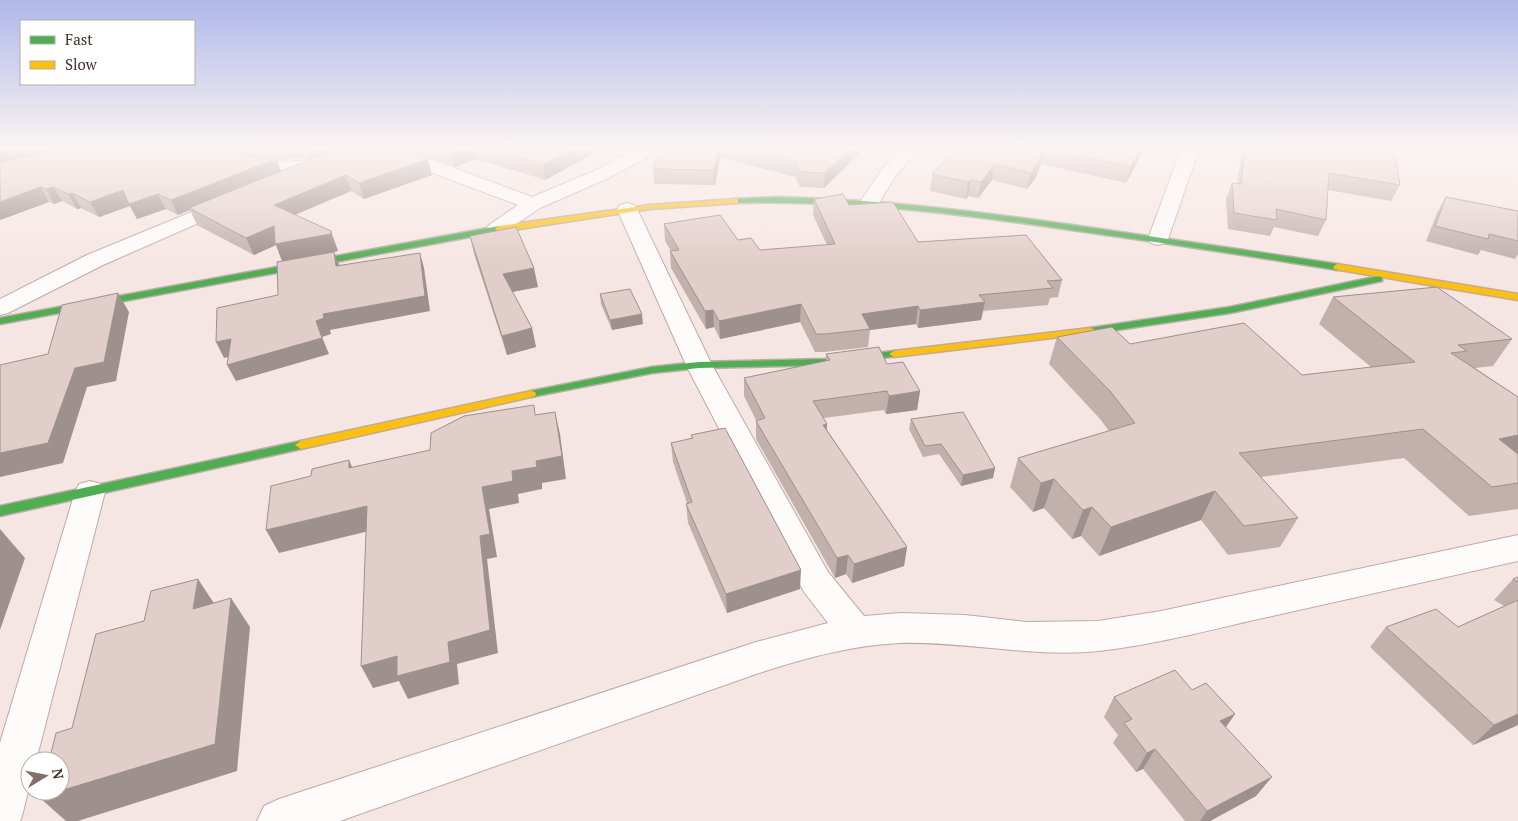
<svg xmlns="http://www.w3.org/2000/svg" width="1518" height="821" font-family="'PT Serif',serif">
	<rect width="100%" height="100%" fill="#f6e6e3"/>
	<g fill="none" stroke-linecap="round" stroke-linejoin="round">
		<defs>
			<path id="street" d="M 172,149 L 216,149 L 251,159 L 279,162 L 311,160 L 347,149 L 376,149 L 374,153 L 312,170 L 279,172 L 251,169 L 208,158 L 174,153 Z
				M 390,149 L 403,149 L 532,197 L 594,171 L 636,149 L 658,149 L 656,153 L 606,179 L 540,208 L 503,233 L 496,235 L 489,233 L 486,229 L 489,225 L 518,205 L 390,157 L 387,153 Z
				M 901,149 L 919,149 L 896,175 L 877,206 L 870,208 L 863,206 L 860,202 L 883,168 Z
				M 1181,149 L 1199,149 L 1168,239 L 1165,243 L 1158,245 L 1151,243 L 1148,239 Z
				M 228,197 L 235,199 L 238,203 L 235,207 L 103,265 L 8,313 L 0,315 L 0,299 L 87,255 Z
				M 627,203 L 634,205 L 637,209 L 712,365 L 828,572 L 864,616 L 901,613 L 965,615 L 1026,622 L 1098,621 L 1161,611 L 1518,535 L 1518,561 C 1433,580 1348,599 1263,618 C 1209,630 1154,645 1099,651 C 1032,658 967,641 900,643 C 851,645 803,659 756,674 L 340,821 L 257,821 L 264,806 L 279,799 L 756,642 L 828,623 L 804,592 L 686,365 L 617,209 L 620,205 Z
				M 90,481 L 101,484 L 105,492 L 36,761 L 30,761 L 30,784 L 22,816 L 20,821 L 0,821 L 0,743 L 75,492 L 79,484 Z"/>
			<path id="fast" d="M 776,197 C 880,199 983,212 1086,227 C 1170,239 1253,251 1337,264 L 1341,267 L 1337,270 C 1251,256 1165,243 1078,231 C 964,214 851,200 735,203 L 731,201 L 735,199 Z
				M 499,226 L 503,229 L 502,231 L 0,324 L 0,318 Z
				M 1379,276 L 1382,277 L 1382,281 L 1230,313 L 1090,334 L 1085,331 L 1090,328 L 1230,307 Z
				M 894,351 L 898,352 L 899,354 L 898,356 L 825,365 L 699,368 L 652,373 L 531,397 L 526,394 L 531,391 L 652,367 L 699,362 L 825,359 Z
				M 301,441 L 307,445 L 305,448 L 0,516 L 0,506 Z"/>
			<path id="slow" d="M 735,199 L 738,199 L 738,203 L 650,209 L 499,232 L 495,229 L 499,226 L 650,205 Z
				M 1337,264 L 1518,294 L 1518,300 L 1334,269 L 1333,267 Z
				M 1090,328 L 1094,329 L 1095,331 L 1094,333 L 894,357 L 889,354 L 894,351 Z
				M 531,391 L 535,392 L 536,394 L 535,396 L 301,449 L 295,445 L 301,441 Z"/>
		</defs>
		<use href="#street" stroke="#bdaaa6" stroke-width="2"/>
		<use href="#fast" stroke="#bdaaa6" stroke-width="3"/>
		<use href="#slow" stroke="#bdaaa6" stroke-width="3"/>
		<use href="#street" fill="#fefbfb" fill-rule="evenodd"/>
		<use href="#fast" fill="#4caf50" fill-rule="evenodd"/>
		<use href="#slow" fill="#ffc107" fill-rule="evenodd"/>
	</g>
	<path fill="#c2b0ad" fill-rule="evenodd" d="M 0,149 L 251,157 L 224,149 L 401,149 L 428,159 L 432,175 L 364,199 L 351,191 L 295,215 L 337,248 L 338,251 L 282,261 L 276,245 L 254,255 L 197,225 L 190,210 L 178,215 L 166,209 L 137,219 L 130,206 L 99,217 L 81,208 L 77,209 L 62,201 L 54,204 L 49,202 L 0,220 ZM 324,154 L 281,171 L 277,160 L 311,158 Z
		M 408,149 L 602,149 L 545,180 L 477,159 L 455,167 Z
		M 660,149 L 864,149 L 824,188 L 800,187 L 795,177 L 720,157 L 715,185 L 654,184 L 653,169 Z
		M 955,149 L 1144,149 L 1126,183 L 1041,164 L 1035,179 L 1027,189 L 992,180 L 978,198 L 968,196 L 966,199 L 930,191 L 932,174 Z
		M 1242,149 L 1358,149 L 1400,185 L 1391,201 L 1328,190 L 1326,220 L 1318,236 L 1274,227 L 1270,236 L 1228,229 L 1226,199 L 1232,183 L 1237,184 Z
		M 1446,197 L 1518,211 L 1518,254 L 1515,259 L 1481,250 L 1478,255 L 1426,241 L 1437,213 Z
		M 814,199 L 849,205 L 918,242 L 1062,280 L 1058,297 L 1050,298 L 1048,305 L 983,311 L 981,320 L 918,328 L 916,324 L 870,330 L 868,347 L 825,352 L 815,352 L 800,322 L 720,339 L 714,327 L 706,329 L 671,268 L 670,251 L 671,251 L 665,241 L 664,224 L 738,240 L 760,250 L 827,245 L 813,215 Z
		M 470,236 L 538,287 L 512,292 L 532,328 L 536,347 L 507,355 L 474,254 Z
		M 600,294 L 643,324 L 612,330 L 601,304 Z
		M 1333,297 L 1512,339 L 1493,366 L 1475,368 L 1518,397 L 1518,509 L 1469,516 L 1404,458 L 1261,477 L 1298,518 L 1280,547 L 1228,555 L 1201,520 L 1099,556 L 1081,536 L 1072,539 L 1044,508 L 1033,512 L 1010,487 L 1018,458 L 1109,431 L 1100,419 L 1049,364 L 1057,337 L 1130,344 L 1302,375 L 1371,367 L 1319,324 Z
		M 826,354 L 887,364 L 920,391 L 917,410 L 886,414 L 884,410 L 824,418 L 827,430 L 907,547 L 904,566 L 852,583 L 846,574 L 835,578 L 756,439 L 756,420 L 744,396 L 744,378 L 826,361 Z
		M 911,419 L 995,468 L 993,478 L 961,486 L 939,454 L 923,457 L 909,429 Z
		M 691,435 L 800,589 L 727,613 L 688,523 L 686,504 L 687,503 L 673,462 L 671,443 L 692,439 Z
		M 1518,577 L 1518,725 L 1473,745 L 1370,647 L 1386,627 L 1458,627 L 1504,606 L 1494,600 L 1513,579 Z
		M 1192,690 L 1235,714 L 1226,727 L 1256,796 L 1210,821 L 1185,821 L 1143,769 L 1136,772 L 1113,743 L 1118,735 L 1104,717 L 1114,697 Z"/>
	<path fill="#9e908d" d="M 1,149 L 68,149 L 0,166 L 0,150 Z
		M 308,149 L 339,149 L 311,158 Z
		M 460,149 L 475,149 L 477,159 L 455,167 L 452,152 Z
		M 573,149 L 602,149 L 545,180 L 543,165 Z
		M 718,149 L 720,149 L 720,157 L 715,185 L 714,170 Z
		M 850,149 L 864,149 L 824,188 L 825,173 Z
		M 1045,149 L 1041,164 L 1035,179 L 1027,189 L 1031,173 Z
		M 1140,149 L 1144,149 L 1126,183 L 1131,167 Z
		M 276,159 L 282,173 L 189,208 L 190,210 L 178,215 L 171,200 Z
		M 428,159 L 432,175 L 364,199 L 359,183 Z
		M 995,164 L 992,180 L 978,198 L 981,182 Z
		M 346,175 L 351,191 L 280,221 L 274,205 Z
		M 971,180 L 968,196 L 966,199 L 968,182 Z
		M 41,187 L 49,202 L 0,220 L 0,202 Z
		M 53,187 L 62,201 L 54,204 L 46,189 Z
		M 123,190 L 158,194 L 166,209 L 137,219 L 130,206 L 99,217 L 90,202 Z
		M 72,193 L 81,208 L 77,209 L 68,194 Z
		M 274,226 L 331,231 L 338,251 L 282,261 L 276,245 L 254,255 L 246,238 Z
		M 334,252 L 340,267 L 336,266 Z
		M 420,253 L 424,268 L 430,311 L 330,330 L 331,334 L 322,337 L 329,354 L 236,381 L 227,365 L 316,321 L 323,314 Z
		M 534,268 L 538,287 L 507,293 L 503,274 Z
		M 118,293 L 129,312 L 116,381 L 87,387 L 63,463 L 0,477 L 0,453 L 75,368 Z
		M 985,302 L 981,320 L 918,328 L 920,310 Z
		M 801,304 L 800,322 L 720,339 L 719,321 Z
		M 918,306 L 916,324 L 870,330 L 870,329 L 862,314 Z
		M 713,310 L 714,327 L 706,329 L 705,311 Z
		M 642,314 L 643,324 L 612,330 L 610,320 Z
		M 532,328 L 536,347 L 507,355 L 502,336 Z
		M 231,339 L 239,355 L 224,358 L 216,342 Z
		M 920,391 L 917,410 L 886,414 L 889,396 Z
		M 555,412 L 560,434 L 566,479 L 542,483 L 542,489 L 518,494 L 519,503 L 489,509 L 497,557 L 487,559 L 498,653 L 457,664 L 459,684 L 408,699 L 399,681 L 373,688 L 361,666 L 448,642 L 480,536 L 482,487 L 512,471 L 536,461 Z
		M 827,424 L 826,443 L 823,425 Z
		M 1518,435 L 1518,459 L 1499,439 Z
		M 349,460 L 359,483 L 349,468 Z
		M 995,468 L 993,478 L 961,486 L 963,475 Z
		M 1054,479 L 1044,508 L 1033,512 L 1041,483 Z
		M 1215,491 L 1201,520 L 1099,556 L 1111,527 Z
		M 367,506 L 377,529 L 279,553 L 266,530 Z
		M 1092,507 L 1081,536 L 1072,539 L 1083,510 Z
		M 0,529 L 25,558 L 0,630 Z
		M 907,547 L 904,566 L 852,583 L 854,564 Z
		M 848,555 L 846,574 L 835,578 L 837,558 Z
		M 801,570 L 800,589 L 727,613 L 726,594 Z
		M 198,579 L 217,608 L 193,609 Z
		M 231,598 L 250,627 L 237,771 L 78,821 L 66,821 L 39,797 Z
		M 1235,714 L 1221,734 L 1220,721 Z
		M 1518,714 L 1518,725 L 1473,745 L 1494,725 Z
		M 1155,749 L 1143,769 L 1136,772 L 1147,753 Z
		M 1272,777 L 1256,796 L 1210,821 L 1200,821 L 1207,811 Z"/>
	<path fill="#e1cdc9" stroke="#9e908d" d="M 62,149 L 216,149 L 245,157 L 276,159 L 171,200 L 158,194 L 129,204 L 123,190 L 90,202 L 72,193 L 68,194 L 53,187 L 46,189 L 41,187 L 0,202 L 0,163 L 46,152 Z
		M 336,149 L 401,149 L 428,159 L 359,183 L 346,175 L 274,205 L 331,231 L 331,234 L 275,244 L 274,226 L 246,238 L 189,208 Z
		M 443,149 L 460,149 L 452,152 Z
		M 490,149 L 573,149 L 543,165 Z
		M 660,149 L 718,149 L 714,170 L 653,169 Z
		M 746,149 L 850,149 L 825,173 L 801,172 L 796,162 Z
		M 955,149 L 1044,149 L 1038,163 L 1031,173 L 995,164 L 981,182 L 971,180 L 968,182 L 932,174 Z
		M 1048,149 L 1140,149 L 1131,167 Z
		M 1245,149 L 1358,149 L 1395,155 L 1400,185 L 1329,173 L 1326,220 L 1276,209 L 1277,220 L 1234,213 L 1232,183 L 1241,184 Z
		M 843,194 L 849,205 L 893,202 L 918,242 L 1026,235 L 1062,280 L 1047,281 L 1053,288 L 979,295 L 985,302 L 920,310 L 918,306 L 862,314 L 870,329 L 826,334 L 816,334 L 801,304 L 719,321 L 713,310 L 705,311 L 670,251 L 679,250 L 664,224 L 720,215 L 738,240 L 751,238 L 760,250 L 835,244 L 814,199 Z
		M 1446,197 L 1518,211 L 1518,241 L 1489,234 L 1488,239 L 1435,226 Z
		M 516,227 L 534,268 L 503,274 L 532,328 L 502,336 L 470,236 Z
		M 334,252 L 336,266 L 420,253 L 425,296 L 323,314 L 324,318 L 316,321 L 322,338 L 227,365 L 231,339 L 216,342 L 217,308 L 278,295 L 277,262 Z
		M 1437,287 L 1512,339 L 1458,345 L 1467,351 L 1451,353 L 1518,397 L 1518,435 L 1499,439 L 1518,454 L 1518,483 L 1492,487 L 1423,429 L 1239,453 L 1298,518 L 1244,526 L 1215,491 L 1111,527 L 1092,507 L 1083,510 L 1054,479 L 1041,483 L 1018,458 L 1135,423 L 1110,391 L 1057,337 L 1112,327 L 1130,344 L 1244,323 L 1302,375 L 1415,362 L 1333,297 Z
		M 630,289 L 642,314 L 610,320 L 600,294 Z
		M 118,293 L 104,362 L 75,368 L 48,443 L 0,453 L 0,365 L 48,354 L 62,305 Z
		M 879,347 L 887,364 L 903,362 L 920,391 L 889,396 L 887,391 L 813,401 L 827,424 L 823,425 L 907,547 L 854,564 L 848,555 L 837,558 L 756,421 L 765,418 L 744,378 L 830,360 L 826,354 Z
		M 534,405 L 535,415 L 555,412 L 562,456 L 536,461 L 537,467 L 512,471 L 513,481 L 482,487 L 490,534 L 480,536 L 490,630 L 448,642 L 450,662 L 397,676 L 397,656 L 361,666 L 367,506 L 266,530 L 271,486 L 311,476 L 312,469 L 349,460 L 349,468 L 430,450 L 431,433 L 464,416 Z
		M 963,412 L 995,468 L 963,475 L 941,444 L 925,446 L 911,419 Z
		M 725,428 L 801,570 L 726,594 L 686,504 L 692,502 L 671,443 L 693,438 L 691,435 Z
		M 1518,577 L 1518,582 L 1513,579 Z
		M 198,579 L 193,609 L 231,598 L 215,744 L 60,791 L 60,761 L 49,761 L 56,733 L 72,728 L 96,634 L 144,621 L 151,591 Z
		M 1518,600 L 1518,714 L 1494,725 L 1386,627 L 1436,609 L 1458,627 Z
		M 1175,670 L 1192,690 L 1206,683 L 1235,714 L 1220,721 L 1272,777 L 1207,811 L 1155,749 L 1147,753 L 1124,723 L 1132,719 L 1114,697 Z
		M 41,791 L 60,791 L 39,797 Z"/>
	<linearGradient id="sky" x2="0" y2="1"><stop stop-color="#afb8ea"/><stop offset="0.56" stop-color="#fbf4f2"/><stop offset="1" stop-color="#fbf4f2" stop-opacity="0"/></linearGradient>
	<rect width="1518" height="264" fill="url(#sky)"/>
	<rect x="20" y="20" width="175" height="65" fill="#ffffff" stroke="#b6aba9"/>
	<rect x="30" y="36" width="25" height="8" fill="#4caf50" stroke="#b6aba9"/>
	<text x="65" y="45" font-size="15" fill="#492d29">Fast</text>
	<rect x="30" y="61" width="25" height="8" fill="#ffc107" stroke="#b6aba9"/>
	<text x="65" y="70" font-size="15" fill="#492d29">Slow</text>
	<g transform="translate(45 776) rotate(80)"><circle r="24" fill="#ffffff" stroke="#b6aba9"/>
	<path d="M0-4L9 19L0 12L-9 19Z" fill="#866e6a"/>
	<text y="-8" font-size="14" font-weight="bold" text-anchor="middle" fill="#492d29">N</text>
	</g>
</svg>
